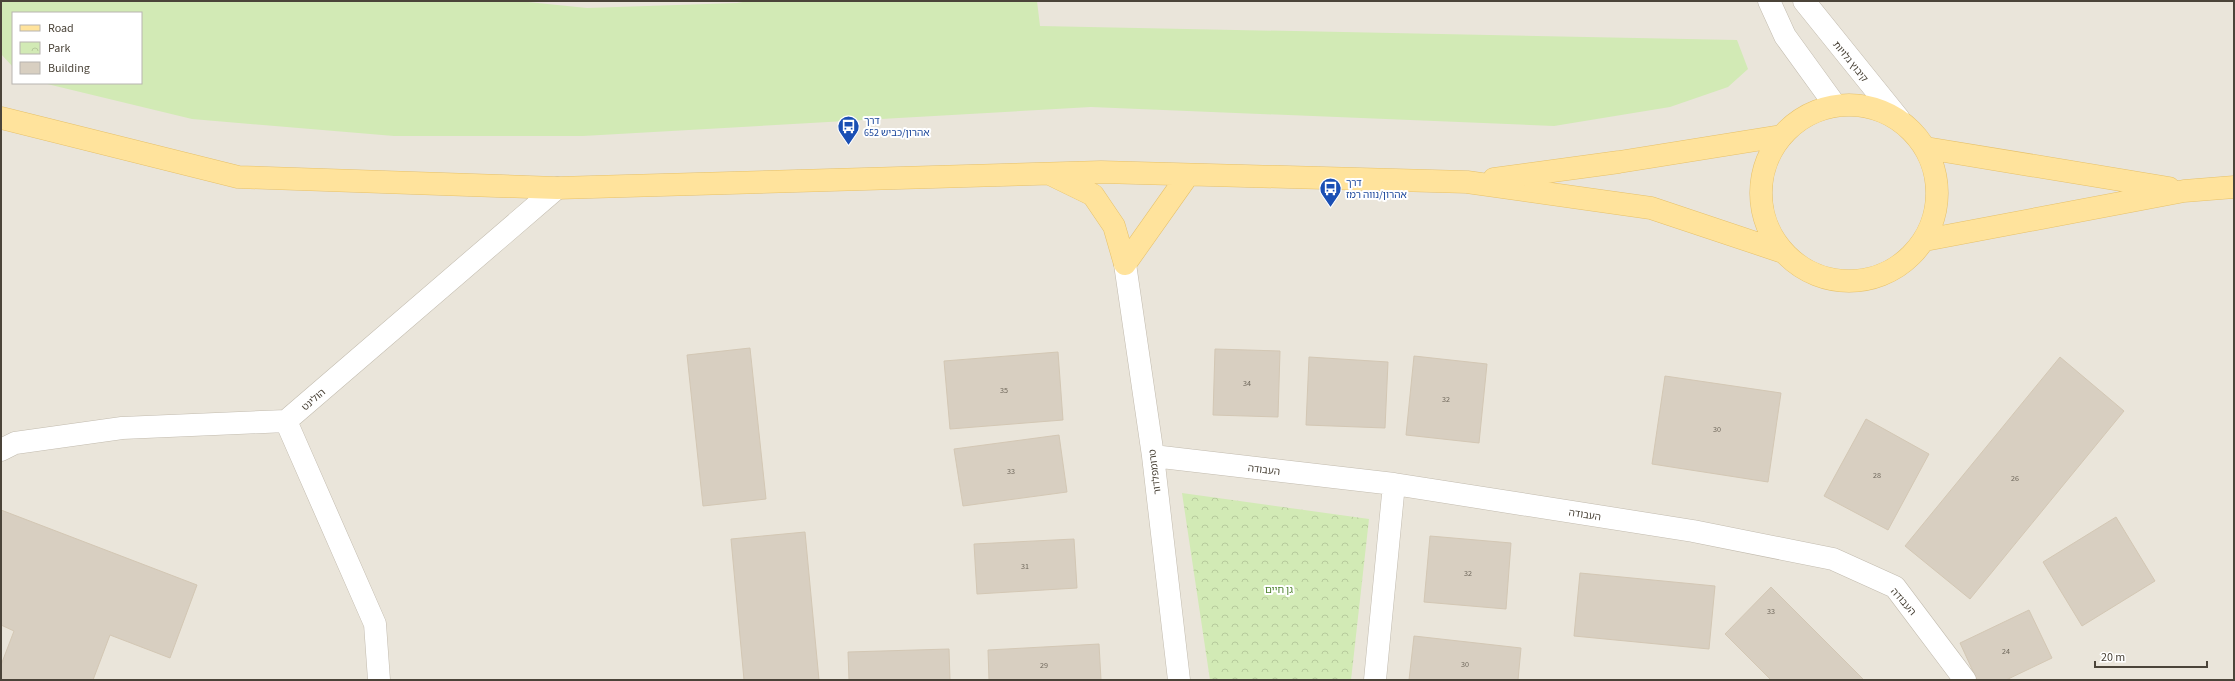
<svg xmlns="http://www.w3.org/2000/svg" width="2235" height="681" font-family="'Source Sans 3','Noto Sans Hebrew',sans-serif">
	<defs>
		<pattern id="park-crowns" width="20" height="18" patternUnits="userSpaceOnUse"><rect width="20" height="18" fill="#d2eab5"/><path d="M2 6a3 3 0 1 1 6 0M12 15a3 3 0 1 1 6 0" fill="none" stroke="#b6ca9c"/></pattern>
	</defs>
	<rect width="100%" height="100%" fill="#f6f3ec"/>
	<path fill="#eae5da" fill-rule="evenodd" d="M 1,1 L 2234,1 L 2234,680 L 1,680 ZM 13,13 L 141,13 L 141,83 L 13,83 Z"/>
	<path fill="#d2eab5" d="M 1,1 L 518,1 L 587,8 L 737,3 L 749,1 L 1037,1 L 1040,26 L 1737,40 L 1748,69 L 1728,87 L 1670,107 L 1554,126 L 1091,107 L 583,136 L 394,136 L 192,119 L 43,83 L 141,83 L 141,13 L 13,13 L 13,67 L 1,54 Z"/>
	<path fill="url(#park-crowns)" d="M 1182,493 L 1369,519 L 1351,680 L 1210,680 Z"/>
	<path fill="#d8cfc1" stroke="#d3c7b4" d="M 750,348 L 766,499 L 703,506 L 687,355 Z
		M 1215,349 L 1280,351 L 1278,417 L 1213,415 Z
		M 1058,352 L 1063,420 L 950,429 L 944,361 Z
		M 1414,356 L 1487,364 L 1479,443 L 1406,435 Z
		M 1309,357 L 1388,362 L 1385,428 L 1306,425 Z
		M 2060,357 L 2124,411 L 1970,599 L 1905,546 Z
		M 1665,376 L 1781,393 L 1768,482 L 1652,464 Z
		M 1866,419 L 1929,454 L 1888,530 L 1824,496 Z
		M 1059,435 L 1067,492 L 963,506 L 954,449 Z
		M 1,510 L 197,585 L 170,658 L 110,635 L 93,680 L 1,680 L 1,665 L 14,631 L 1,625 Z
		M 2116,517 L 2155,581 L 2082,626 L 2043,562 Z
		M 805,532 L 819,680 L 744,680 L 731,539 Z
		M 1430,536 L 1511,543 L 1506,609 L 1424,602 Z
		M 1074,539 L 1077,588 L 977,594 L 974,544 Z
		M 1580,573 L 1715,586 L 1709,649 L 1574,636 Z
		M 1771,587 L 1864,680 L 1771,680 L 1725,634 Z
		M 2029,610 L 2052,658 L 2006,680 L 1977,680 L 1960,643 Z
		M 1414,636 L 1521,648 L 1518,680 L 1409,680 Z
		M 1099,644 L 1101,680 L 989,680 L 988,650 Z
		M 949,649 L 950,680 L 849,680 L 848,652 Z"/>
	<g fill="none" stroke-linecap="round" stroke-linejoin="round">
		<defs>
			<path id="minor" d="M 1125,264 L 1153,456 L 1179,680
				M 286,421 L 375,624 L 379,680
				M 1,450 L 15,443 L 122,428 L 286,421 L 557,188
				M 1153,456 L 1394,484 L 1693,531 L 1833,559 L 1895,587 L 1965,680
				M 1375,680 L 1394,484"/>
			<path id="tertiary" d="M 1769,1 L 1785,36 L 1835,105
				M 1804,1 L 1899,119"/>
			<path id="primary" d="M1761 193a88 88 0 1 1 176 0a88 88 0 1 1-176 0Z
				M 1,118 L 238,177 L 557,188 L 1101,172 L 1467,182 L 1651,208 L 1783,252
				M 1926,148 L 2169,188
				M 1052,175 L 1093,195 L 1114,226 L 1125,264
				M 1494,179 L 1619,162 L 1781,136
				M 1925,240 L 2184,191 L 2234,187
				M 1125,264 L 1188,175"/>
		</defs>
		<use href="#minor" stroke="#c2bbae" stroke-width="23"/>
		<use href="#tertiary" stroke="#c2bbae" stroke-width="23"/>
		<use href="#primary" stroke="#e6c16a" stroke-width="23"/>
		<use href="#minor" stroke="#fff" stroke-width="22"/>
		<use href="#tertiary" stroke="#fff" stroke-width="22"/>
		<use href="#primary" stroke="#ffe39c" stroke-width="22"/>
	</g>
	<defs>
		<symbol id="bus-pin" viewBox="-11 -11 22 30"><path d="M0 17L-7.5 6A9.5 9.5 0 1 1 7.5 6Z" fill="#1a4fb4" stroke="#fff"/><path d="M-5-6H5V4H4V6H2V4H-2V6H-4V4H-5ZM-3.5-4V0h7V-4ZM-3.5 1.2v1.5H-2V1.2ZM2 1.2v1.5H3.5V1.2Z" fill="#fff"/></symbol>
	</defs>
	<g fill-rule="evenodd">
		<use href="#bus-pin" x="836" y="114" width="25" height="34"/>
		<use href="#bus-pin" x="1318" y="176" width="25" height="34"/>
	</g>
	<g text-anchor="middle" stroke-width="4" stroke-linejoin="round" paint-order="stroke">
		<g font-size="8" fill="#6e675b">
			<text x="1247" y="386">34</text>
			<text x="1004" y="393">35</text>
			<text x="1446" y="402">32</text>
			<text x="1717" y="432">30</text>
			<text x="1011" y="474">33</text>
			<text x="1877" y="478">28</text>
			<text x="2015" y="481">26</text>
			<text x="1025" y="569">31</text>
			<text x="1468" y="576">32</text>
			<text x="1771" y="614">33</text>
			<text x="2006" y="654">24</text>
			<text x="1465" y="667">30</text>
			<text x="1044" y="668">29</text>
		</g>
		<g font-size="10" fill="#4b4439" stroke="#fff">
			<text transform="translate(1851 61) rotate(51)" y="4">קיבוץ גלויות</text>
			<text transform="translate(313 399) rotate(-41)" y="4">הולינט</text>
			<text transform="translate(1264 469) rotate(7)" y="4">העבודה</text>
			<text transform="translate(1154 472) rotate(-97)" y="4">טרומפלדור</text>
			<text transform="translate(1585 514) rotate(9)" y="4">העבודה</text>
			<text transform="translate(1904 601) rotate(49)" y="4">העבודה</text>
		</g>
		<g font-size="10" fill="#164399" stroke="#fff" text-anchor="start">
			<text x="864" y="124">דרך<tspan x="864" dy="12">אהרון/כביש 652</tspan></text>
			<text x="1346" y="186">דרך<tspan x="1346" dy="12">אהרון/נווה רמז</tspan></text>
		</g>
		<g font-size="10" fill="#4a7f2a" stroke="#fff">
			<text x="1279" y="593">גן חיים</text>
		</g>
	</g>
	<rect width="2235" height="681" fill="none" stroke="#4b4439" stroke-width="4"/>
	<rect x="12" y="12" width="130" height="72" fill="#ffffff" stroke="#b7b4b0"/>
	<rect x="20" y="25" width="20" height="6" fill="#ffe39c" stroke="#b7b4b0"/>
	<text x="48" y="32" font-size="12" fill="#4b4439">Road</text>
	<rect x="20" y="42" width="20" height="12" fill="url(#park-crowns)" stroke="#b7b4b0"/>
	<text x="48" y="52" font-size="12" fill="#4b4439">Park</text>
	<rect x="20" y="62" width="20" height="12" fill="#d8cfc1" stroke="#b7b4b0"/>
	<text x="48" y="72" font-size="12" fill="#4b4439">Building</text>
	<path d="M2095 661v6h112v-6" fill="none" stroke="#4b4439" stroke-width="2"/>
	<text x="2101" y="661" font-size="12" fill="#4b4439" stroke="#ffffff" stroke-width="3" paint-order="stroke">20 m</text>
</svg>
